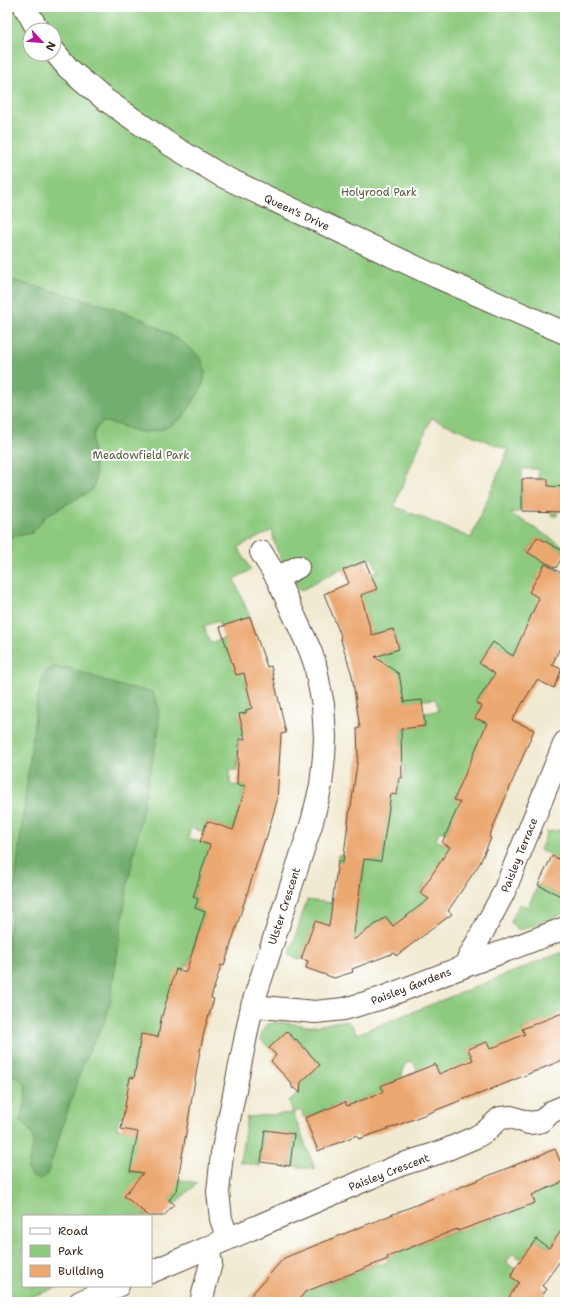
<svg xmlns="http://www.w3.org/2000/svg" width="572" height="1309" font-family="'Shantell Sans',sans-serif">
	<rect width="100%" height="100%" fill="#fff"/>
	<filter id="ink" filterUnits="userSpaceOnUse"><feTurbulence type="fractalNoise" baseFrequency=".025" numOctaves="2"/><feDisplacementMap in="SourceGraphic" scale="8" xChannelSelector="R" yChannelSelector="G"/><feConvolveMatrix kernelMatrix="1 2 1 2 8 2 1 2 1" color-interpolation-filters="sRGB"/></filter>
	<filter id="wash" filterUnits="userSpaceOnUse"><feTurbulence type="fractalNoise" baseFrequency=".012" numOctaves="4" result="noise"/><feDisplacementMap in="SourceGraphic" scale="16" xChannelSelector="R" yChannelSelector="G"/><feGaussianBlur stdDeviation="0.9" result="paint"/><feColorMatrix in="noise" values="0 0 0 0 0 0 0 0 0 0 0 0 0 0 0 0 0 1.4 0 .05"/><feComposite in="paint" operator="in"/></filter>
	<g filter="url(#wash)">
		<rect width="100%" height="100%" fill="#f1ead2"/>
		<path fill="#8dca7f" stroke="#647a4e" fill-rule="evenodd" d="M 7,7 L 565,7 L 565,487 L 559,487 L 557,516 L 552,516 L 552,512 L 547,512 L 548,479 L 538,479 L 538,469 L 522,469 L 522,511 L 510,513 L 565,547 L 565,552 L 537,537 L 528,552 L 556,568 L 555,570 L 562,573 L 556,584 L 538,577 L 530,592 L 556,607 L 520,660 L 493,642 L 506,681 L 503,685 L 492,678 L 476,703 L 482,707 L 475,718 L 515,734 L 462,794 L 457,792 L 453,799 L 496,817 L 453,818 L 446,833 L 439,831 L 436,840 L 469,856 L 447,852 L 420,892 L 434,902 L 393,926 L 386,917 L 381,920 L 394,953 L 390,954 L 372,927 L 365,930 L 368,938 L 352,944 L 327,925 L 315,921 L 301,959 L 289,955 L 307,900 L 331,903 L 359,897 L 363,865 L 338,861 L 338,855 L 381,861 L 390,794 L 397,795 L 399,778 L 404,778 L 405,767 L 383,763 L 401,745 L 401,729 L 425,726 L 423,713 L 438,711 L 436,699 L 402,702 L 382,666 L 378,656 L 399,649 L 393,629 L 372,635 L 367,617 L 358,596 L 377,589 L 371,574 L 378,571 L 372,558 L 343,570 L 342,568 L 300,591 C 291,574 271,548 273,530 L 238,547 L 251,570 L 234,579 L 250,617 L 220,627 L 218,621 L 204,626 L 210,643 L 224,638 L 253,670 L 245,680 L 252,708 L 246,710 L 246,713 L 239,715 L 243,730 L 256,727 L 258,735 L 239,736 L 237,770 L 230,770 L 230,785 L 246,786 L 233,830 L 207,821 L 204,832 L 191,828 L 188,838 L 225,850 L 200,876 L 193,897 L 198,899 L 195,908 L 205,912 L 188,965 L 186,964 L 184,971 L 168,998 L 210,1011 L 208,1018 L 203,1017 L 202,1022 L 162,1015 L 158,1037 L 141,1034 L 139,1047 L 151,1081 L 130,1077 L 128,1088 L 143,1121 L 119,1117 L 117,1128 L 182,1140 L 130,1171 L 198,1183 L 174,1204 L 169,1200 L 176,1192 L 166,1184 L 134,1185 L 125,1196 L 149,1216 L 23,1216 L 23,1286 L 62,1286 L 15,1302 L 7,1302 ZM 30,30 L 54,30 L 54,54 L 30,54 ZM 431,418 L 508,450 L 471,538 L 394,506 Z
			M 565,829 L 565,862 L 540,850 L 547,832 Z
			M 538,885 L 565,898 L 565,913 L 521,930 L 515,928 L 511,922 L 519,904 L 528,907 Z
			M 565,951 L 565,1010 L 557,1013 L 561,1024 L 565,1060 L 557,1062 L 541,1021 L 522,1029 L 527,1039 L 491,1053 L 486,1042 L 468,1049 L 473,1060 L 442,1081 L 420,1070 L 419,1069 L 417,1070 L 413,1061 L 405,1064 L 402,1075 L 405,1084 L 395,1081 L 381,1086 L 396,1126 L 374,1095 L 347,1106 L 344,1100 L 338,1103 L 338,1104 L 334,1106 L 304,1118 L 301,1110 L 293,1113 L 315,1169 L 290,1166 L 294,1134 L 265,1131 L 260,1166 L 240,1162 L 247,1117 L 293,1113 L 289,1101 L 299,1092 L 295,1088 L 320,1065 L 296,1039 L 295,1040 L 287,1032 L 269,1048 L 261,1040 C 261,1033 262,1027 269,1024 C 278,1020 298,1025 308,1026 C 320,1027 337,1020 345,1021 C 351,1022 354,1029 357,1034 Z
			M 565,1181 L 565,1245 L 555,1238 L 549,1248 L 536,1239 L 521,1259 L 512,1253 L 506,1263 L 515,1269 L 511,1277 L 519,1282 L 506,1302 L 297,1302 L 315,1281 L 319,1287 L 379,1263 L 380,1265 L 389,1261 L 387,1257 L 457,1230 L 458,1231 L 474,1225 L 494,1209 L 499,1219 L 513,1213 L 510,1203 L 535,1203 L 531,1194 Z"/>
		<path fill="#72ae6e" stroke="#566c46" d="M 7,279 C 47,290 88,298 126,313 C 134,316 142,319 149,322 C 159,328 170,334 180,341 C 186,345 199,354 202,361 C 209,374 202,389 194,400 C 190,406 186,415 180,419 C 169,428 155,433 140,432 C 130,431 107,418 100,424 C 84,439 99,464 95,482 C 95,485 93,488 91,491 L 47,515 L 32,533 L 11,537 L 7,537 Z
			M 54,667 L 69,668 L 118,685 L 152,692 L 158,704 L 159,727 L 127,888 L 110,1004 L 105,1021 L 90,1049 L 79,1075 L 47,1175 C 43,1178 41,1180 36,1178 C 19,1175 35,1150 33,1139 C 32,1131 26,1126 20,1121 C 23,1111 32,1085 19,1079 C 15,1076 11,1077 7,1074 L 7,951 L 37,699 L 41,684 L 45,672 Z"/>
		<g id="blocks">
			<path fill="#eca871" d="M 522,479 L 548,479 L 548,486 L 565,487 L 565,512 L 522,511 Z
				M 537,537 L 565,552 L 556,568 L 528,553 Z
				M 365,561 L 377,589 L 361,595 L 372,635 L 393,629 L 399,649 L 375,657 L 399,674 L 404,702 L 422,700 L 425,726 L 401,729 L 402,778 L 399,778 L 397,795 L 391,794 L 381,861 L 364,859 L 353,940 L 386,917 L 393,926 L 429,899 L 420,893 L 450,847 L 442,843 L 460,802 L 454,800 L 487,723 L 475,718 L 482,707 L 476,703 L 495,674 L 479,663 L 493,642 L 513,656 L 539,598 L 529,592 L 545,564 L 565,575 L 565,637 L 552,665 L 562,669 L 554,688 L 537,680 L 512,720 L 534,730 L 489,837 L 491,838 L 480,863 L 448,911 L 452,914 L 396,956 L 394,953 L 352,969 L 353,972 L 334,978 L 306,968 L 308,961 L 301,959 L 315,921 L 329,926 L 338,861 L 343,862 L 350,807 L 351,807 L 358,756 L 357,728 L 360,728 L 352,675 L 340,637 L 341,636 L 324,594 L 349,583 L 343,570 Z
				M 250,617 L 267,667 L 271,666 L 286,733 L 281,734 L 277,801 L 266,839 L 265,839 L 251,881 L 224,966 L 221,965 L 211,998 L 214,999 L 205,1028 L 200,1051 L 176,1191 L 169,1200 L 174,1204 L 164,1216 L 149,1216 L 124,1196 L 143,1173 L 130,1171 L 138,1132 L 121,1129 L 130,1077 L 134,1078 L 141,1034 L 158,1037 L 161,1019 L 176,969 L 186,972 L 205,912 L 195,908 L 198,899 L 193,897 L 210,845 L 200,842 L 207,821 L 233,830 L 246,786 L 237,785 L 239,739 L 245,739 L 239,714 L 246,713 L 246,710 L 252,708 L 244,673 L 236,675 L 220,627 Z
				M 552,856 L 565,862 L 565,898 L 538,885 Z
				M 565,1012 L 565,1059 L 477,1095 L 477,1094 L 396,1126 L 359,1139 L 357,1135 L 318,1151 L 305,1118 L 345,1102 L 347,1106 L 383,1092 L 381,1086 L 435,1064 L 439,1074 L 473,1060 L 468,1049 L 487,1042 L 490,1049 L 525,1034 L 522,1029 Z
				M 287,1031 L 295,1040 L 296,1039 L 320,1065 L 301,1082 L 300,1093 L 295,1088 L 293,1089 L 291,1083 L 271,1061 L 276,1055 L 269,1048 Z
				M 265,1130 L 294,1134 L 290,1166 L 261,1162 Z
				M 555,1149 L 560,1161 L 565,1159 L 565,1181 L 532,1195 L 535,1203 L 458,1231 L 457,1229 L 387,1257 L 388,1259 L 305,1292 L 297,1302 L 245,1302 L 284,1258 Z
				M 565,1225 L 565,1254 L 542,1286 L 547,1289 L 538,1302 L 506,1302 L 519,1282 L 511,1277 L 514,1269 L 536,1239 L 549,1248 Z"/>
		</g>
	</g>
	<g filter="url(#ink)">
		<use href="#blocks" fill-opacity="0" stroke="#564739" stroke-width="1"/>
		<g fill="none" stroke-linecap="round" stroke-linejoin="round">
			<defs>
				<path id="minor" d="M 25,7 L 38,30
					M 54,51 L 68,68 L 103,98 L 169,144 L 222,176 L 437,277 L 565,333
					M 277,578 L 298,567
					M 465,965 L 503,894 L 565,742
					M 252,1006 L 315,1012 L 344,1009 L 379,999 L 565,928
					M 228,1239 L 221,1219 L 218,1192 L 222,1154 L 252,1006 L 312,822 L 321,785 L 324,756 L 325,737 L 323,705 L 315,664 L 310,650 L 277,578 L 261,552
					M 151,1272 L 400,1165 L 441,1152 L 476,1137 L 486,1131 L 500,1118 L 511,1117 L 529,1123 L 537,1122 L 542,1121 L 551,1112 L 565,1106
					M 80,1302 L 118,1286
					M 201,1302 L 211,1263 L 208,1247"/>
			</defs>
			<use href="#minor" stroke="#564739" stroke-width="24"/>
			<use href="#minor" stroke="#fff" stroke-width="22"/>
		</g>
	</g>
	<g text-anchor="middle" stroke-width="4" stroke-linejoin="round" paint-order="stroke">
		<g font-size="11" fill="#545a3b" stroke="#fff">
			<text x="379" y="196">Holyrood Park</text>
			<text x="141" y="459">Meadowfield Park</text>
		</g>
		<g font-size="11" fill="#3b2a1e" stroke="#fff">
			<text transform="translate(297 212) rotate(25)" y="4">Queen's Drive</text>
			<text transform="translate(519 855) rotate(-68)" y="4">Paisley Terrace</text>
			<text transform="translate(284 906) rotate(-72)" y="4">Ulster Crescent</text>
			<text transform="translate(411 986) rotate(-21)" y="4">Paisley Gardens</text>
			<text transform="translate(389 1172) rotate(-21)" y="4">Paisley Crescent</text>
		</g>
	</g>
	<rect width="572" height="1309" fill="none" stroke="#fff" stroke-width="24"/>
	<rect x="22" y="1215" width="130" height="72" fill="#ffffff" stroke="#b1aaa5"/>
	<rect x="30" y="1228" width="20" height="6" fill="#ffffff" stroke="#b1aaa5"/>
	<text x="58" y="1235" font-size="12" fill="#3b2a1e">Road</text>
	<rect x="30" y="1245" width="20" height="12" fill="#8dca7f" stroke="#b1aaa5"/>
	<text x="58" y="1255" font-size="12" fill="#3b2a1e">Park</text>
	<rect x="30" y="1265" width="20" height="12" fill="#eca871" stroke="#b1aaa5"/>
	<text x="58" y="1275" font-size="12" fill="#3b2a1e">Building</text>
	<g transform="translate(42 42) rotate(116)"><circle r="19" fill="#ffffff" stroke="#b1aaa5"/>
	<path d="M0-3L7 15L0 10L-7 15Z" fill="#b5179e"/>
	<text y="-6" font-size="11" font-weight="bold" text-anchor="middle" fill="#3b2a1e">N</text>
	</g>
</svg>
